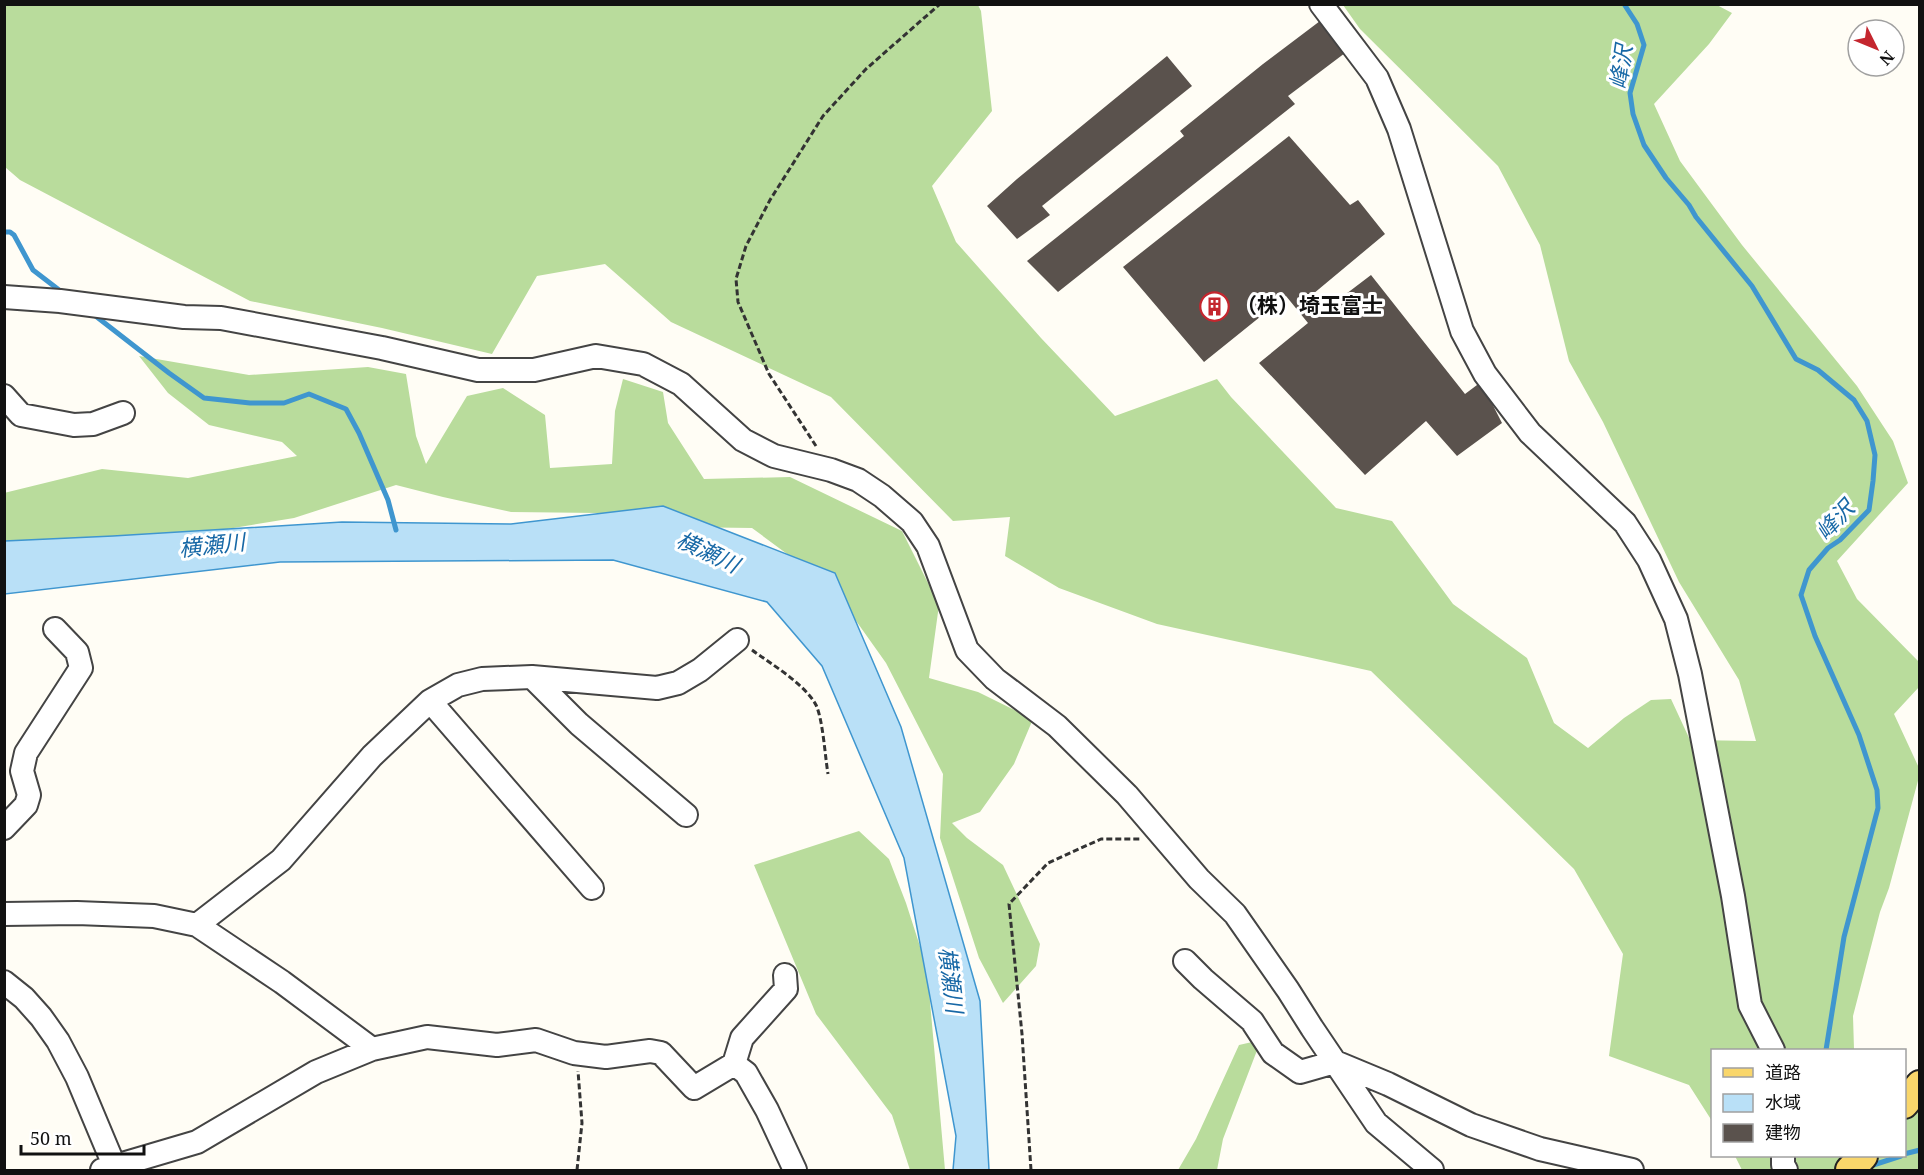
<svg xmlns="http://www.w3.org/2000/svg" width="1924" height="1175" font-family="'Noto Serif','Noto Sans JP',serif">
	<rect width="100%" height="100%" fill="#fffdf5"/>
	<path fill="#b9dc9c" d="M 1715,4 L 1732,13 L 1709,44 L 1654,104 L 1680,161 L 1742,245 L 1857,386 L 1893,441 L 1908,483 L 1837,561 L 1857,599 L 1920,663 L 1919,687 L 1894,714 L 1919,768 L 1919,777 L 1889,888 L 1880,912 L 1853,1016 L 1854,1049 L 1856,1050 L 1712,1050 L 1712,1121 L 1689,1085 L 1609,1056 L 1623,954 L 1574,869 L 1371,671 L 1157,624 L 1059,588 L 1005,556 L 1010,517 L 953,521 L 831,397 L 671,322 L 605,264 L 537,276 L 492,354 L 382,328 L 250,301 L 20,180 L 5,167 L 4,5 L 978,5 L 981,11 L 992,111 L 932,186 L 956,242 L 1041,338 L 1115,416 L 1217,379 L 1231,397 L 1336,508 L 1392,521 L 1453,604 L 1527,658 L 1554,723 L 1588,748 L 1624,718 L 1651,700 L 1671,699 L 1690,740 L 1756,741 L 1739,680 L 1679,582 L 1603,422 L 1569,361 L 1540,245 L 1498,166 L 1360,29 L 1343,5 Z
		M 139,356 L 249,375 L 368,367 L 406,374 L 416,436 L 426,464 L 467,396 L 503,388 L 545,415 L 550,468 L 612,464 L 615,411 L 623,379 L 663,392 L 668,423 L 704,479 L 790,477 L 902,531 L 939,605 L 929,678 L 978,692 L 1033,719 L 1014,764 L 980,812 L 952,823 L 967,838 L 1003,865 L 1040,944 L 1036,966 L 1003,1003 L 979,958 L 940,838 L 943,774 L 886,663 L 832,587 L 752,528 L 679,527 L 598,513 L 511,512 L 443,497 L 396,485 L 294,518 L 112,548 L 5,560 L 4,493 L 102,469 L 188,478 L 297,456 L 282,442 L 209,425 L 168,393 Z
		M 859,831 L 889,859 L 906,903 L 927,968 L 945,1170 L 910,1170 L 892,1115 L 816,1014 L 754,865 Z
		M 1261,1040 L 1223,1139 L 1217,1170 L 1178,1170 L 1196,1139 L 1239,1045 Z
		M 1905,1084 L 1919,1094 L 1919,1170 L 1742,1170 L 1735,1156 L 1904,1156 Z"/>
	<path fill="#b9e0f7" stroke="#3f96cf" stroke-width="1.5" d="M 663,506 L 835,573 L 901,727 L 980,1001 L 989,1170 L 953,1170 L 956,1136 L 904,858 L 822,666 L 767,602 L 613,560 L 280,562 L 5,594 L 5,541 L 113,536 L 342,522 L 511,524 Z"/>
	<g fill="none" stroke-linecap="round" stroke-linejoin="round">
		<path stroke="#3f96cf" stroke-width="5" d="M 1624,4 L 1637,24 L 1644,45 L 1630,93 L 1633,114 L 1644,145 L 1666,178 L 1689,205 L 1696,217 L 1752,286 L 1796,359 L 1818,370 L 1854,400 L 1867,421 L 1875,455 L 1873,481 L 1869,510 L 1840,540 L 1828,548 L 1809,570 L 1801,595 L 1815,636 L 1859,735 L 1877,790 L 1878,808 L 1844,937 L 1826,1050
			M 4,232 L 10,232 L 14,235 L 33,270 L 63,293
			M 93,314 L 169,373 L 204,398 L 250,403 L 284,403 L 309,394 L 346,409 L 359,433 L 388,500 L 396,530
			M 1904,1154 L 1920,1150
			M 1867,1167 L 1901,1156"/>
	</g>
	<path fill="#5a524d" d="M 1320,21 L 1345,53 L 1288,96 L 1295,104 L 1058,292 L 1027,261 L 1184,136 L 1180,131 L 1263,64 Z
		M 1167,56 L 1192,86 L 1042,206 L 1050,215 L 1017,239 L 987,206 L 1017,179 Z
		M 1289,136 L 1350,205 L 1358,200 L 1385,234 L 1307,299 L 1321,313 L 1371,275 L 1465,394 L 1481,382 L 1502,423 L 1457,456 L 1426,421 L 1365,475 L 1259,363 L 1308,323 L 1286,296 L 1204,362 L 1123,267 Z"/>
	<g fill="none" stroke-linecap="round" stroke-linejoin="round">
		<defs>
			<path id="minor" d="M 1321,4 L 1377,78 L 1399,129 L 1462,331 L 1485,374 L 1530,433 L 1625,523 L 1649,560 L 1676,619 L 1690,674 L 1733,896 L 1750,1005 L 1773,1050
				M 4,297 L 60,301 L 184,317 L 221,318 L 382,348 L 478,370 L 534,370 L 596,356 L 643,364 L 681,384 L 743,440 L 774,456 L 831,470 L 858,480 L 882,496 L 912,522 L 928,546 L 967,650 L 995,679 L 1057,726 L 1127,795 L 1199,879 L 1235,914 L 1288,990 L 1312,1028 L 1376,1123 L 1432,1170
				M 4,396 L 21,415 L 74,425 L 93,424 L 123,413
				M 532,677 L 579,724 L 686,815
				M 430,701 L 592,888
				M 4,828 L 26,805 L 29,795 L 22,771 L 26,753 L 81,668 L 77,652 L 55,629
				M 4,914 L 77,913 L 154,916 L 197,925 L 282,982 L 372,1049
				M 197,925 L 281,860 L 372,756 L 430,701 L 458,685 L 482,679 L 532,677 L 657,688 L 678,683 L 700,670 L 737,640
				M 1185,961 L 1203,979 L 1252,1021 L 1273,1053 L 1300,1072 L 1335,1062 L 1388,1084 L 1471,1125 L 1540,1149 L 1632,1170
				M 4,982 L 24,998 L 41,1017 L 58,1041 L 77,1077 L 116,1170
				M 734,1064 L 746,1073 L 767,1110 L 795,1170
				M 1783,1156 L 1783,1165 L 1786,1170
				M 102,1170 L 197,1142 L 316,1072 L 372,1049 L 427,1037 L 497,1045 L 536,1040 L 574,1053 L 606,1057 L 650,1051 L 661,1053 L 694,1088 L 734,1064 L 742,1038 L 786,989 L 785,975"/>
			<path id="major" d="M 1904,1104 L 1920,1085
				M 1850,1170 L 1863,1156"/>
		</defs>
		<use href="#minor" stroke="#444" stroke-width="26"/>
		<use href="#major" stroke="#222" stroke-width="32"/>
		<path stroke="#333" stroke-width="3" stroke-dasharray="6 3" stroke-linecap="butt" d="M 816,446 L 769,374 L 738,302 L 736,279 L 746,246 L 770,200 L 823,116 L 866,69 L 940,4
			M 752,650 C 771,664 805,684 816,705 C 823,720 825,756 828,774
			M 577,1170 L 582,1123 L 578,1071
			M 1031,1170 L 1022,1034 L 1009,904 L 1048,863 L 1101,839 L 1141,839"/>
		<use href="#minor" stroke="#fff" stroke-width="22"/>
		<use href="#major" stroke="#f9d66b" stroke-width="28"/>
	</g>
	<defs>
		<symbol id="building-ring" viewBox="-11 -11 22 22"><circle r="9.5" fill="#fff" stroke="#c4262e" stroke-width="1.5"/><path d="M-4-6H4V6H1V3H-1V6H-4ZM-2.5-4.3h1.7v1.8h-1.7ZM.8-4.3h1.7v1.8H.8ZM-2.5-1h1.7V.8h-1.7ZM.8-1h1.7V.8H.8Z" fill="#c4262e"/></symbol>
	</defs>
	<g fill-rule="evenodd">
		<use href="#building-ring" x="1198" y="290" width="33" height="33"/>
	</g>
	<g text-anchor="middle" stroke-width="6" stroke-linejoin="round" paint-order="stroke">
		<g font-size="21" font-weight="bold" fill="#111" stroke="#fff" text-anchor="start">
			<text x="1236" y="313">（株）埼玉富士</text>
		</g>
		<g font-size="22" font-style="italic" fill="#1768a6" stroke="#fff">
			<text transform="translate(1621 67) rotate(-82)" y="8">峰沢</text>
			<text transform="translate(1835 520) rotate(-47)" y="8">峰沢</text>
			<text transform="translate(212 545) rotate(-6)" y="8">横瀬川</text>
			<text transform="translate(708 552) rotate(25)" y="8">横瀬川</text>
			<text transform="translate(951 980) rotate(83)" y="8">横瀬川</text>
		</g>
	</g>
	<rect width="1924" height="1175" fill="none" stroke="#111111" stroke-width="12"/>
	<rect x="1711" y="1049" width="195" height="108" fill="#ffffff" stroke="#a0a0a0" stroke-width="1.5"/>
	<rect x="1723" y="1068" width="30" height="9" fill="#f9d66b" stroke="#a0a0a0" stroke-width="1.5"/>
	<text x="1765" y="1079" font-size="18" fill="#111111">道路</text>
	<rect x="1723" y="1094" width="30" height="18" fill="#b9e0f7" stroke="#a0a0a0" stroke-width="1.5"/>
	<text x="1765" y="1109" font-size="18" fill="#111111">水域</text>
	<rect x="1723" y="1124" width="30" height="18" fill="#5a524d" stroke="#a0a0a0" stroke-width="1.5"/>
	<text x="1765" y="1139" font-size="18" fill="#111111">建物</text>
	<g transform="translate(1876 48) rotate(133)"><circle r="28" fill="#ffffff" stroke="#a0a0a0" stroke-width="1.5"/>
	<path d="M0-4.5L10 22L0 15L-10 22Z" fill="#c4262e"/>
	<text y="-9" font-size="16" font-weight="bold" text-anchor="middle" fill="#111111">N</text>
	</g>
	<path d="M21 1145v9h123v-9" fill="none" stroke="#111111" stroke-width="3"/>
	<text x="30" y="1145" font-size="18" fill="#111111" stroke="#ffffff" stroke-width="4.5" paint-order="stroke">50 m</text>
</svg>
